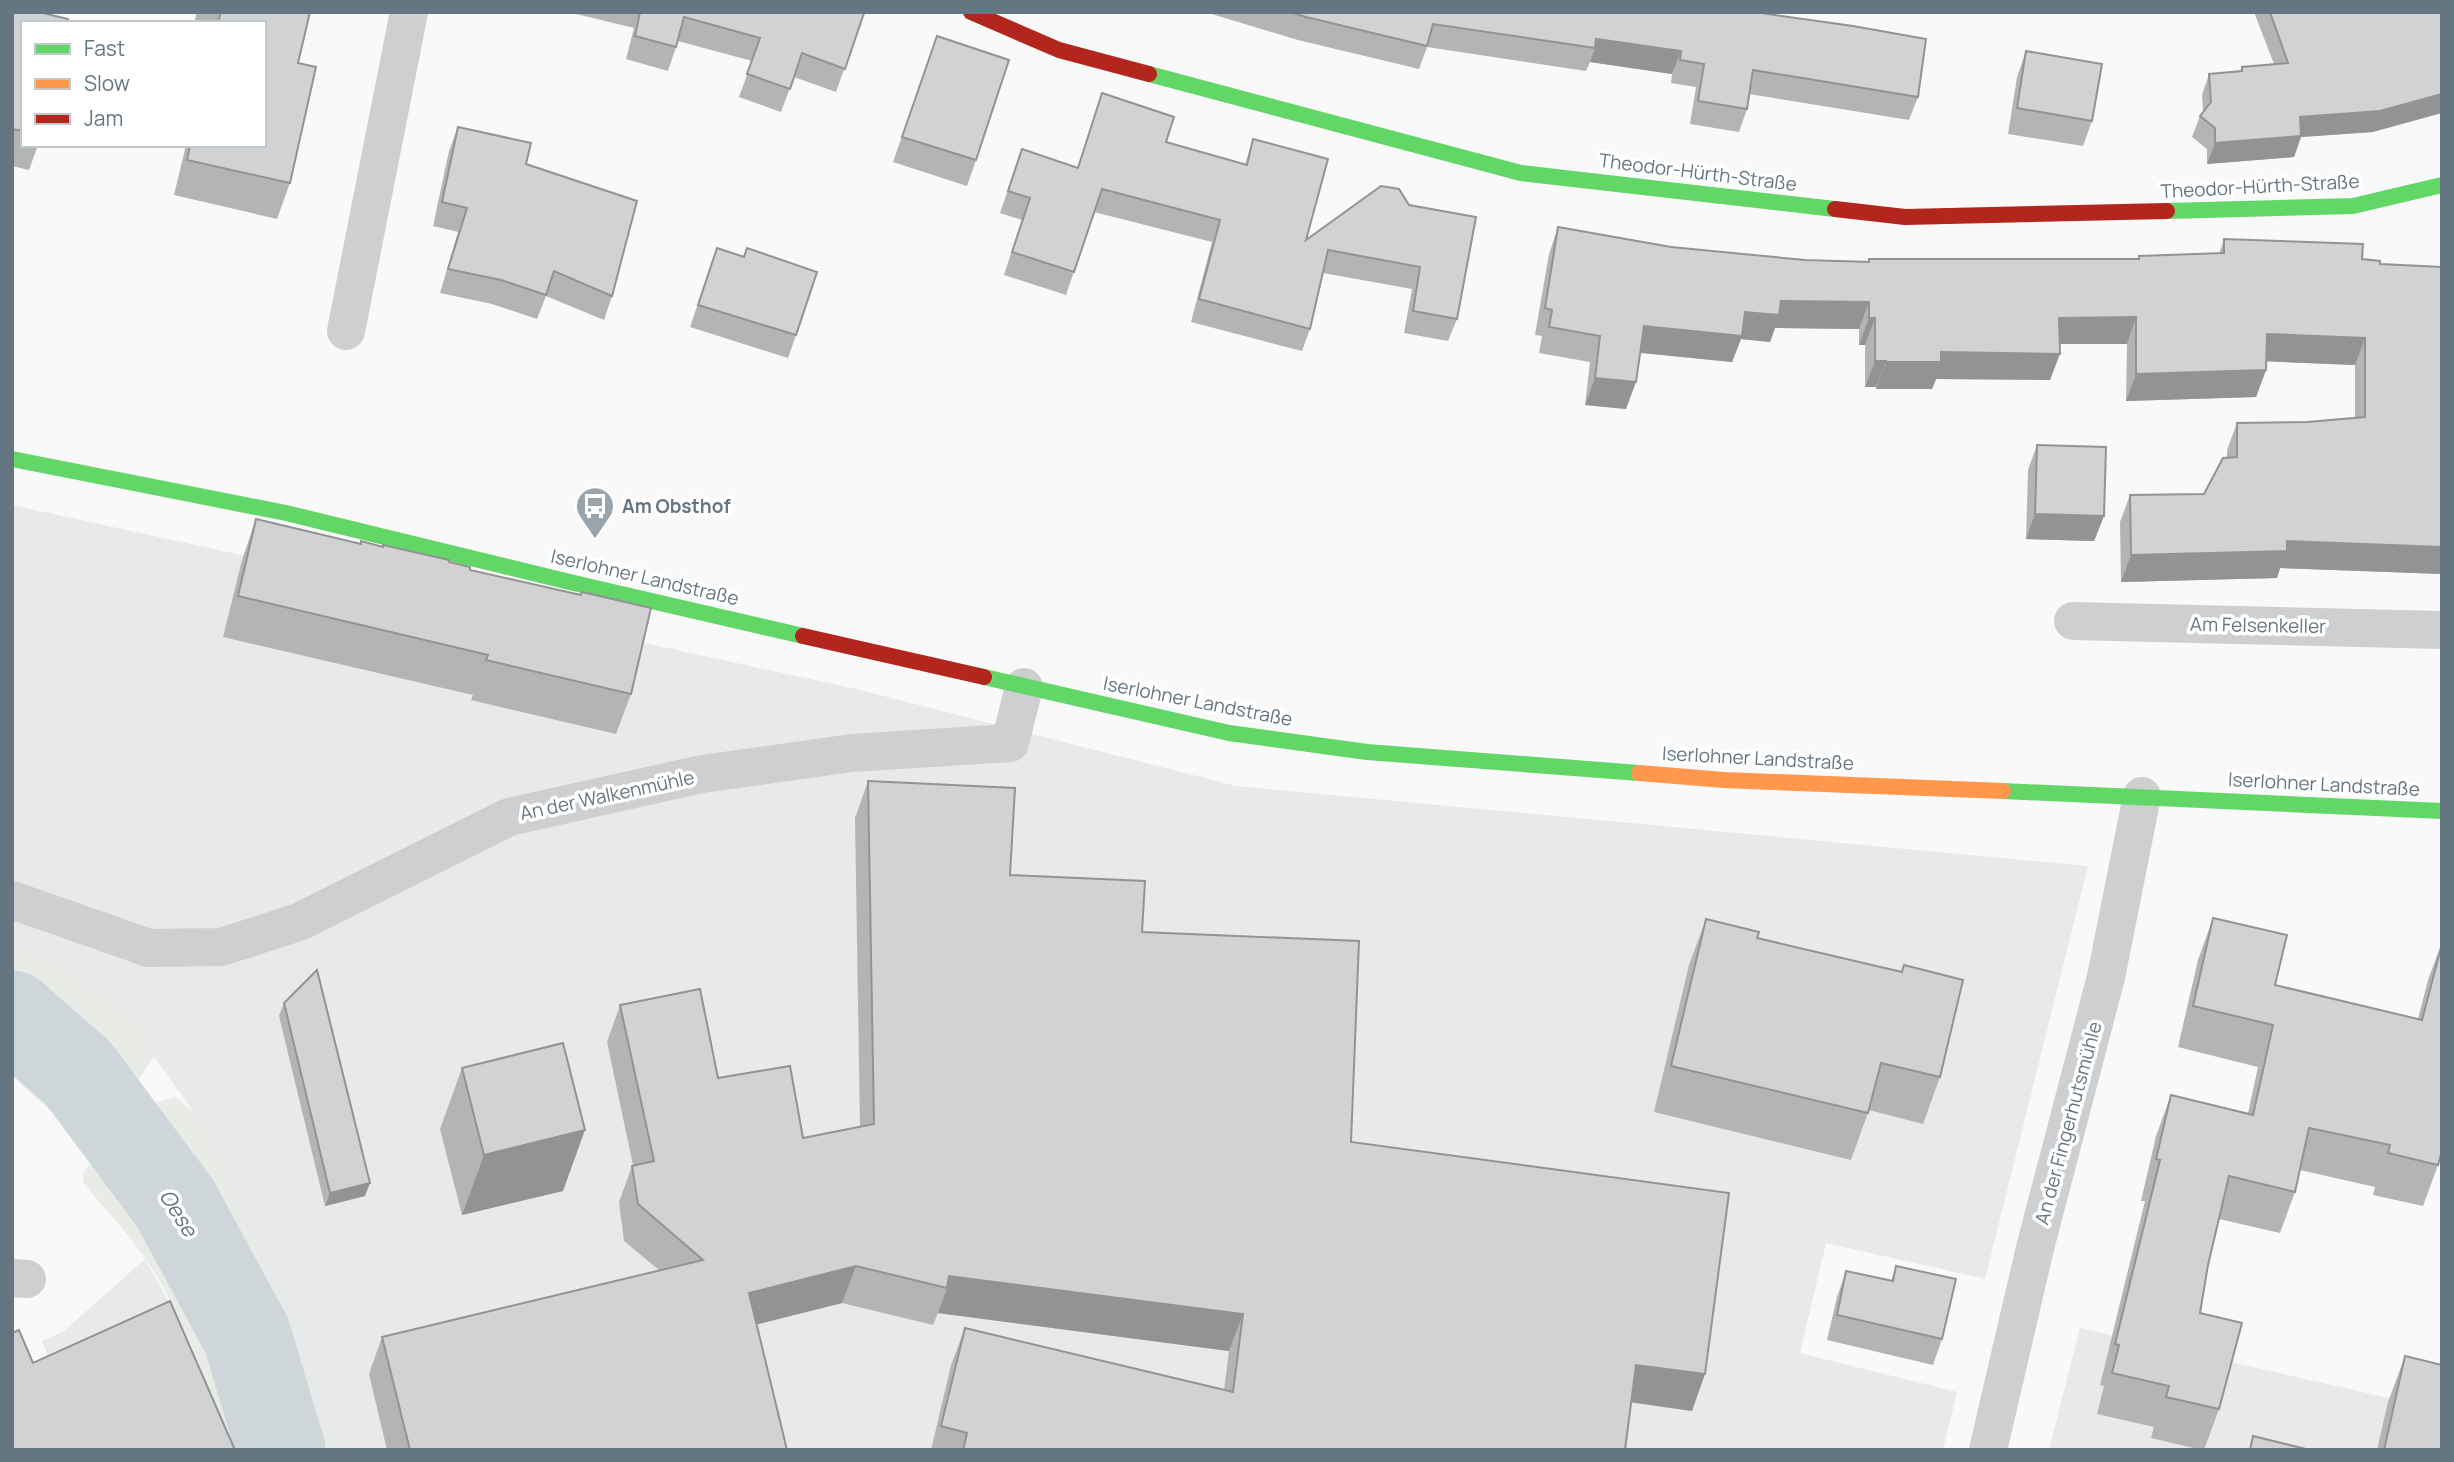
<svg xmlns="http://www.w3.org/2000/svg" width="2454" height="1462" font-family="Manrope,sans-serif">
	<rect width="100%" height="100%" fill="#f9f9f9"/>
	<path fill="#e8e9e9" d="M 12,505 L 856,689 L 1236,786 L 2088,866 L 1985,1279 L 1826,1243 L 1800,1353 L 1957,1392 L 1943,1450 L 332,1450 L 223,1168 L 193,1111 L 154,1057 L 135,1023 L 55,966 L 12,944 Z
		M 145,1259 L 182,1325 L 219,1414 L 88,1450 L 42,1341 L 64,1331 Z
		M 2080,1328 L 2442,1410 L 2442,1450 L 2049,1450 Z"/>
	<path fill="#e8ebe6" d="M 12,944 L 55,966 L 136,1023 L 154,1057 L 132,1089 L 75,1133 L 12,1076 Z
		M 175,1097 L 193,1111 L 223,1168 L 332,1450 L 315,1450 L 266,1309 L 225,1230 L 142,1112 L 156,1103 Z
		M 103,1156 L 173,1246 L 198,1296 L 239,1392 L 257,1450 L 230,1450 C 211,1389 181,1311 145,1258 C 127,1232 104,1208 84,1184 L 83,1173 L 94,1159 Z"/>
	<g fill="none" stroke-linecap="round" stroke-linejoin="round">
		<path stroke="#ced6d9" stroke-width="89" d="M 12,1015 L 78,1073 L 175,1203 L 247,1336 L 281,1450"/>
		<path stroke="#cecfd0" stroke-width="38" d="M 346,331 L 409,12
			M 2073,621 L 2442,630
			M 12,900 L 149,948 L 221,947 L 299,922 L 509,817 L 702,774 L 852,753 L 1010,743 L 1024,687
			M 12,1278 L 27,1279
			M 1988,1450 L 2035,1248 L 2106,977 L 2142,796"/>
		<path stroke="#63d668" stroke-width="16" d="M 1149,74 L 1521,173 L 1835,209
			M 2167,211 L 2353,206 L 2442,185
			M 12,459 L 286,513 L 578,584 L 803,636
			M 984,677 L 1229,733 L 1367,752 L 1639,773
			M 2003,791 L 2442,811"/>
		<path stroke="#ff974d" stroke-width="16" d="M 1639,773 L 1724,780 L 2003,791"/>
		<path stroke="#b3261e" stroke-width="16" d="M 971,12 L 1059,50 L 1149,74
			M 1835,209 L 1905,217 L 2167,211
			M 803,636 L 984,677"/>
	</g>
	<path fill="#b3b5b5" d="M 12,12 L 23,23 L 23,145 L 38,145 L 29,170 L 12,166 Z
		M 197,12 L 310,12 L 298,63 L 290,183 L 277,219 L 174,195 L 186,145 L 264,145 L 264,23 L 194,23 Z
		M 568,12 L 862,12 L 864,13 L 836,92 L 794,77 L 781,112 L 739,97 L 752,61 L 678,41 L 668,71 L 626,59 L 634,28 Z
		M 1205,12 L 1754,12 L 1918,97 L 1909,120 L 1749,94 L 1747,109 L 1739,132 L 1690,124 L 1696,87 L 1671,83 L 1672,74 L 1590,62 L 1586,71 L 1427,47 L 1419,69 L 1298,40 Z
		M 2254,12 L 2442,12 L 2373,132 L 2301,137 L 2294,157 L 2207,164 L 2207,149 L 2192,137 L 2200,116 L 2203,112 L 2202,95 L 2209,74 L 2240,71 L 2242,67 L 2274,64 Z
		M 2026,51 L 2092,121 L 2083,146 L 2008,134 L 2017,77 Z
		M 928,61 L 976,160 L 967,186 L 893,162 Z
		M 1102,93 L 1166,142 L 1245,165 L 1253,139 L 1306,240 L 1381,186 L 1457,319 L 1448,341 L 1404,333 L 1412,289 L 1323,273 L 1310,329 L 1302,351 L 1191,322 L 1212,242 L 1094,212 L 1066,295 L 1004,275 L 1022,220 L 1000,213 L 1022,149 L 1077,168 Z
		M 458,127 L 526,164 L 612,296 L 604,320 L 546,296 L 537,319 L 492,304 L 440,293 L 458,232 L 433,226 L 449,151 Z
		M 1558,227 L 1671,247 L 1805,260 L 1868,261 L 1869,259 L 2138,259 L 2139,256 L 2219,254 L 2224,239 L 2362,259 L 2380,264 L 2442,574 L 2280,568 L 2277,578 L 2121,582 L 2120,522 L 2130,495 L 2204,494 L 2227,457 L 2227,450 L 2237,423 L 2307,422 L 2355,418 L 2355,365 L 2266,361 L 2266,370 L 2256,397 L 2126,401 L 2127,344 L 2060,344 L 2050,380 L 1936,379 L 1932,389 L 1876,389 L 1876,387 L 1865,387 L 1865,345 L 1859,345 L 1859,329 L 1775,328 L 1770,342 L 1741,339 L 1732,362 L 1640,353 L 1626,409 L 1585,405 L 1590,362 L 1539,353 L 1542,336 L 1535,335 L 1549,254 Z
		M 717,248 L 744,257 L 796,335 L 788,358 L 690,327 Z
		M 2037,445 L 2104,516 L 2094,541 L 2026,539 L 2028,470 Z
		M 256,519 L 360,544 L 383,547 L 449,562 L 470,570 L 631,694 L 616,734 L 471,700 L 473,695 L 223,637 L 242,560 Z
		M 868,781 L 1010,875 L 1142,932 L 1351,1142 L 1692,1411 L 1631,1402 L 1625,1450 L 931,1450 L 951,1365 L 965,1328 L 1224,1390 L 1229,1351 L 938,1313 L 933,1325 L 842,1303 L 756,1324 L 787,1450 L 387,1450 L 369,1374 L 382,1337 L 659,1270 L 624,1241 L 619,1202 L 632,1166 L 633,1165 L 607,1042 L 620,1005 L 718,1078 L 803,1138 L 860,1127 L 855,818 Z
		M 2213,918 L 2275,985 L 2418,1019 L 2428,980 L 2442,942 L 2438,1165 L 2423,1206 L 2373,1195 L 2375,1187 L 2300,1170 L 2295,1192 L 2280,1233 L 2219,1219 L 2208,1265 L 2200,1313 L 2219,1409 L 2204,1450 L 2202,1450 L 2151,1438 L 2154,1427 L 2097,1414 L 2104,1386 L 2100,1385 L 2145,1201 L 2141,1201 L 2156,1136 L 2171,1095 L 2248,1113 L 2258,1067 L 2178,1047 L 2198,960 Z
		M 1706,919 L 1757,938 L 1940,1077 L 1923,1124 L 1869,1110 L 1851,1160 L 1654,1112 L 1689,965 Z
		M 284,1003 L 365,1196 L 325,1206 L 279,1016 Z
		M 462,1068 L 563,1191 L 462,1215 L 440,1129 Z
		M 1896,1266 L 1942,1339 L 1933,1365 L 1827,1340 L 1837,1297 L 1846,1271 L 1891,1281 Z
		M 2405,1356 L 2442,1450 L 2377,1450 L 2388,1402 Z"/>
	<path fill="#929394" d="M 1596,39 L 1681,51 L 1672,74 L 1590,62 L 1595,48 Z
		M 2442,94 L 2442,113 L 2373,132 L 2301,137 L 2294,157 L 2207,164 L 2215,143 L 2300,117 Z
		M 1781,301 L 1869,302 L 1859,329 L 1775,328 L 1770,342 L 1741,339 L 1732,362 L 1634,352 L 1644,326 L 1745,312 Z
		M 2136,317 L 2127,344 L 2049,344 L 2059,318 Z
		M 1869,318 L 1875,318 L 1865,345 L 1859,345 Z
		M 2267,334 L 2365,338 L 2355,365 L 2257,361 Z
		M 1941,352 L 2060,354 L 2050,380 L 1936,379 L 1932,389 L 1876,389 L 1886,362 Z
		M 1875,361 L 1886,361 L 1876,387 L 1865,387 Z
		M 2266,370 L 2256,397 L 2126,401 L 2136,374 Z
		M 1595,378 L 1636,382 L 1626,409 L 1585,405 Z
		M 2035,514 L 2104,516 L 2094,541 L 2026,539 Z
		M 2287,541 L 2442,547 L 2442,574 L 2280,568 L 2277,578 L 2121,582 L 2131,555 Z
		M 585,1130 L 563,1191 L 462,1215 L 484,1155 Z
		M 370,1183 L 365,1196 L 325,1206 L 330,1193 Z
		M 856,1266 L 842,1303 L 735,1330 L 749,1293 Z
		M 949,1276 L 1243,1314 L 1229,1351 L 938,1313 L 947,1288 Z
		M 1636,1365 L 1705,1374 L 1692,1411 L 1622,1401 Z"/>
	<path fill="#d0d2d3" stroke="#929394" stroke-width="2" d="M 12,12 L 39,12 L 68,19 L 68,23 L 23,23 L 23,131 L 12,129 Z
		M 221,12 L 310,12 L 298,63 L 316,67 L 290,183 L 187,160 L 190,145 L 264,145 L 264,23 L 218,23 Z
		M 640,12 L 862,12 L 864,13 L 845,69 L 802,53 L 790,89 L 747,74 L 760,38 L 684,17 L 676,47 L 635,36 Z
		M 1289,12 L 1754,12 L 1853,26 L 1926,39 L 1918,97 L 1753,70 L 1747,109 L 1698,101 L 1704,64 L 1680,60 L 1681,51 L 1596,39 L 1595,48 L 1433,24 L 1427,46 L 1306,17 Z
		M 2270,12 L 2442,12 L 2442,94 L 2380,111 L 2300,117 L 2301,136 L 2215,143 L 2215,128 L 2200,116 L 2211,102 L 2209,74 L 2242,71 L 2242,67 L 2288,63 Z
		M 937,36 L 1009,60 L 976,160 L 902,137 Z
		M 2026,51 L 2102,64 L 2092,121 L 2017,108 Z
		M 1102,93 L 1174,117 L 1166,142 L 1247,165 L 1253,139 L 1328,159 L 1306,240 L 1381,186 L 1399,189 L 1409,205 L 1476,217 L 1457,319 L 1413,311 L 1420,267 L 1328,250 L 1310,329 L 1199,299 L 1220,220 L 1102,189 L 1074,272 L 1012,252 L 1030,198 L 1008,191 L 1022,149 L 1078,168 Z
		M 458,127 L 531,143 L 526,164 L 637,201 L 612,296 L 554,271 L 546,295 L 501,280 L 448,269 L 467,208 L 442,202 Z
		M 1558,227 L 1671,247 L 1805,260 L 1869,262 L 1869,259 L 2139,259 L 2139,256 L 2224,253 L 2224,239 L 2363,244 L 2362,259 L 2380,261 L 2380,264 L 2442,267 L 2442,547 L 2287,541 L 2287,551 L 2131,555 L 2130,495 L 2204,494 L 2223,458 L 2237,457 L 2237,423 L 2307,422 L 2365,417 L 2365,338 L 2267,334 L 2266,370 L 2136,374 L 2136,317 L 2059,318 L 2060,354 L 1941,352 L 1941,362 L 1886,362 L 1886,361 L 1875,361 L 1875,318 L 1869,318 L 1869,302 L 1781,301 L 1779,315 L 1745,312 L 1742,336 L 1644,326 L 1636,382 L 1595,378 L 1600,336 L 1549,327 L 1552,310 L 1545,308 Z
		M 717,248 L 744,257 L 747,248 L 817,272 L 796,335 L 698,305 Z
		M 2037,445 L 2106,447 L 2104,516 L 2035,514 Z
		M 256,519 L 361,544 L 361,541 L 383,547 L 383,545 L 449,560 L 449,562 L 470,567 L 470,570 L 581,595 L 582,592 L 651,608 L 631,694 L 486,660 L 488,655 L 238,596 Z
		M 868,781 L 1015,788 L 1010,875 L 1145,881 L 1142,932 L 1359,941 L 1351,1142 L 1729,1193 L 1705,1374 L 1636,1365 L 1625,1450 L 963,1450 L 967,1433 L 941,1426 L 965,1328 L 1233,1392 L 1243,1314 L 949,1276 L 947,1288 L 856,1266 L 749,1293 L 787,1450 L 410,1450 L 382,1337 L 703,1260 L 638,1204 L 632,1166 L 654,1161 L 620,1005 L 700,989 L 718,1078 L 790,1066 L 803,1138 L 874,1124 Z
		M 2213,918 L 2287,935 L 2275,985 L 2422,1020 L 2442,944 L 2442,1151 L 2438,1165 L 2388,1153 L 2390,1145 L 2309,1128 L 2295,1192 L 2229,1176 L 2208,1265 L 2200,1313 L 2242,1323 L 2219,1409 L 2166,1397 L 2169,1386 L 2112,1373 L 2119,1345 L 2115,1344 L 2160,1160 L 2156,1159 L 2171,1095 L 2253,1115 L 2273,1025 L 2193,1006 Z
		M 1706,919 L 1759,932 L 1757,938 L 1902,972 L 1904,965 L 1963,980 L 1940,1077 L 1881,1063 L 1868,1113 L 1671,1066 Z
		M 317,970 L 370,1183 L 330,1193 L 284,1003 Z
		M 563,1043 L 585,1130 L 484,1155 L 462,1068 Z
		M 1896,1266 L 1956,1279 L 1942,1339 L 1837,1315 L 1846,1271 L 1893,1281 Z
		M 170,1301 L 235,1450 L 12,1450 L 12,1333 L 19,1330 L 33,1363 Z
		M 2405,1356 L 2442,1365 L 2442,1450 L 2384,1450 Z
		M 2253,1436 L 2310,1450 L 2250,1450 Z"/>
	<defs>
		<symbol id="bus-pin" viewBox="-11 -11 22 30"><path d="M0 17L-7.5 6A9.5 9.5 0 1 1 7.5 6Z" fill="#99a4ac" stroke="#fff"/><path d="M-5-6H5V4H4V6H2V4H-2V6H-4V4H-5ZM-3.5-4V0h7V-4ZM-3.5 1.2v1.5H-2V1.2ZM2 1.2v1.5H3.5V1.2Z" fill="#fff"/></symbol>
	</defs>
	<g fill-rule="evenodd">
		<use href="#bus-pin" x="573" y="484" width="44" height="60"/>
	</g>
	<g text-anchor="middle" stroke-width="7" stroke-linejoin="round" paint-order="stroke">
		<g font-size="19" fill="#657683" stroke="#fff">
			<text transform="translate(1698 172) rotate(7)" y="7">Theodor-Hürth-Straße</text>
			<text transform="translate(2260 186) rotate(-3)" y="7">Theodor-Hürth-Straße</text>
			<text transform="translate(645 577) rotate(13)" y="7">Iserlohner Landstraße</text>
			<text transform="translate(2258 625) rotate(1)" y="7">Am Felsenkeller</text>
			<text transform="translate(1198 701) rotate(11)" y="7">Iserlohner Landstraße</text>
			<text transform="translate(1758 758) rotate(3)" y="7">Iserlohner Landstraße</text>
			<text transform="translate(2324 784) rotate(3)" y="7">Iserlohner Landstraße</text>
			<text transform="translate(607 795) rotate(-12)" y="7">An der Walkenmühle</text>
			<text transform="translate(2068 1123) rotate(-75)" y="7">An der Fingerhutsmühle</text>
		</g>
		<g font-size="19" font-weight="bold" fill="#657683" stroke="#fff" text-anchor="start">
			<text x="622" y="513">Am Obsthof</text>
		</g>
		<g font-size="21" font-style="italic" fill="#60757c" stroke="#fff">
			<text transform="translate(178 1213) rotate(58)" y="7">Oese</text>
		</g>
	</g>
	<rect width="2454" height="1462" fill="none" stroke="#657683" stroke-width="28"/>
	<rect x="21" y="21" width="245" height="126" fill="#ffffff" stroke="#c1c8cd" stroke-width="2"/>
	<rect x="35" y="44" width="35" height="10" fill="#63d668" stroke="#c1c8cd" stroke-width="2"/>
	<text x="84" y="56" font-size="21" fill="#657683">Fast</text>
	<rect x="35" y="79" width="35" height="10" fill="#ff974d" stroke="#c1c8cd" stroke-width="2"/>
	<text x="84" y="91" font-size="21" fill="#657683">Slow</text>
	<rect x="35" y="114" width="35" height="10" fill="#b3261e" stroke="#c1c8cd" stroke-width="2"/>
	<text x="84" y="126" font-size="21" fill="#657683">Jam</text>
</svg>
